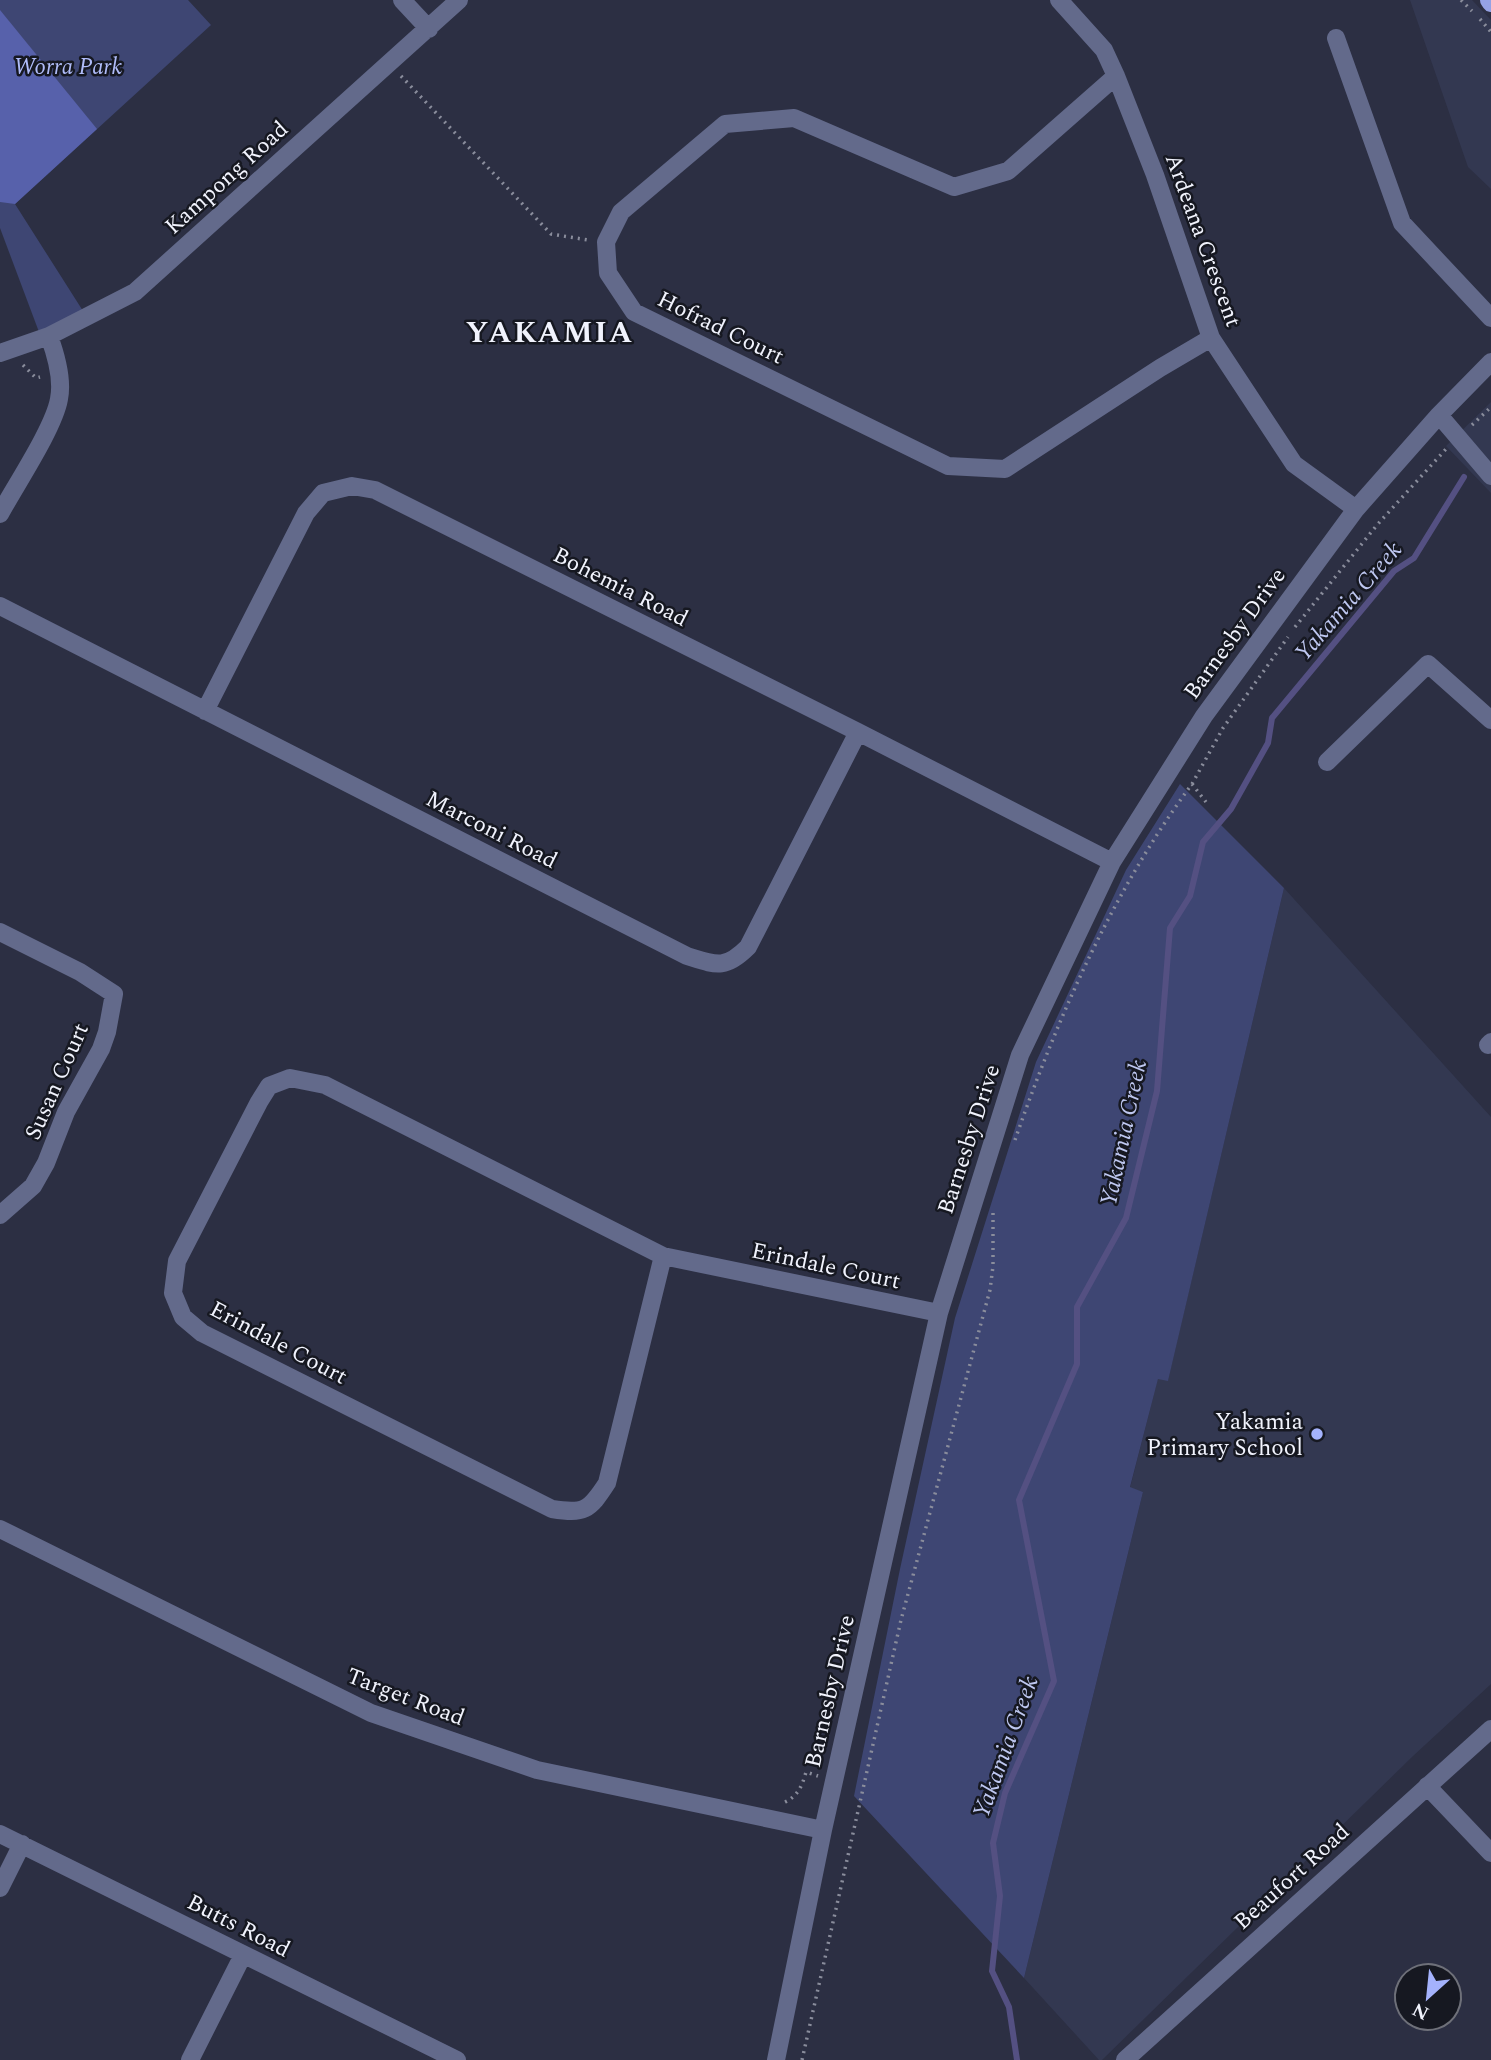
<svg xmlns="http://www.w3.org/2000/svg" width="1491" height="2060" font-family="Spectral,serif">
	<rect width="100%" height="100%" fill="#2c2f43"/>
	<path fill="#333851" d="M 1410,0 L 1472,0 L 1491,20 L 1491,189 L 1468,167 Z
		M 1491,402 L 1491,493 L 1446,446 Z
		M 1284,888 L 1491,1117 L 1491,1684 L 1413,1756 L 1102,2060 L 1099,2060 L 1024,1978 L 1143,1492 L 1130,1488 L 1158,1378 L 1168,1380 Z"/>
	<path fill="#3e4673" d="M 0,0 L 188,0 L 211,25 L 15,204 L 83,311 L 39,332 L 0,228 Z
		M 1180,784 L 1284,888 L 1168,1381 L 1158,1379 L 1130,1487 L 1143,1492 L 1024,1978 L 854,1796 L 900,1569 L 955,1318 L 1036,1062 L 1126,870 Z"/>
	<path fill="#5761ab" d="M 0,10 L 97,129 L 15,204 L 0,202 Z"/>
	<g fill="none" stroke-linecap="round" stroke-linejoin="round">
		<path stroke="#545082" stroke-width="6" d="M 1017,2060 L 1009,2007 L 992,1971 L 1000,1896 L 993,1843 L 1005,1793 L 1054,1681 L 1019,1500 L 1077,1364 L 1077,1307 L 1126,1218 L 1157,1091 L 1170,928 L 1190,896 L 1203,842 L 1231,809 L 1268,743 L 1272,718 L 1394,571 L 1414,558 L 1464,477"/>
		<path stroke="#8a8d9c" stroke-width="3.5" stroke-dasharray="2 5" stroke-linecap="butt" d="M 1461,0 L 1472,11
			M 1480,19 L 1491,32
			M 401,76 L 551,234 L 588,240
			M 23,365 L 36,378 L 40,377
			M 1472,425 L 1491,407
			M 1295,627 L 1377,525 L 1446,449
			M 1192,784 L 1223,728 L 1288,637
			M 1015,1140 C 1058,1016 1114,889 1192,784 L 1206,802
			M 785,1802 C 798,1796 802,1786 806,1772 L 818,1776
			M 802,2060 L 901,1620 L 990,1290 L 993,1266 L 993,1210"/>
		<path stroke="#636a8b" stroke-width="18" d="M 402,0 L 429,29
			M 1059,0 L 1104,50 L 1116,76 L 1155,175 L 1211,338 L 1294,464 L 1356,509
			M 1336,38 L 1402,223 L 1491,318
			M 1116,76 L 1008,171 L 954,187 L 794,118 L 725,124 L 621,212 L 606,242 L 608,273 L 634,312 L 948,466 L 1005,469 L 1160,368 L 1211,338
			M 0,353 L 49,336 L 135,292 L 459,0
			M 1439,415 L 1491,476
			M 0,514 C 15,486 54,428 59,399 C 63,379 56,355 49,336
			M 0,606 L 687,956 C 716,965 725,970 748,947 L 858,732
			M 205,711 L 306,513 L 323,493 L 352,486 L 375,490 L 858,732 L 1112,862
			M 1327,762 L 1428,664 L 1491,720
			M 0,932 L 80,972 L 114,994 L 107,1032 L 101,1049 L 66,1112 L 46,1163 L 33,1186 L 0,1215
			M 1488,1045 L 1491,1042
			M 663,1256 L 607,1483 C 589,1511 584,1514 552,1509 L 202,1333 L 183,1317 L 173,1293 L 177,1261 L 259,1102 L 269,1086 L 290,1078 L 325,1085 L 663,1256 L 939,1313
			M 0,1529 L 371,1713 L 537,1770 L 823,1830
			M 1427,1786 L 1491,1853
			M 0,1834 L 457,2060
			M 0,1888 L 22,1844
			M 190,2060 L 243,1955
			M 776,2060 L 823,1830 L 939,1313 L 1020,1055 L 1112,862 L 1204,716 L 1356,509 L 1439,415 L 1491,362
			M 1125,2060 L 1491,1729"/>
		<path stroke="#95a2e5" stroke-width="18" d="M 1489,0 L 1491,3"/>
	</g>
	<circle fill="#a4b2fc" stroke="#161821" stroke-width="2.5" cx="1317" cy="1434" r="7"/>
	<g text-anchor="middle" stroke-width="5" stroke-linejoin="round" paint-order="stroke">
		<g font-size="23" font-style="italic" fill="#b0bcf9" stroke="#161821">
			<text x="68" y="74">Worra Park</text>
		</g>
		<g font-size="23" fill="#f1f3fd" stroke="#161821">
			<text transform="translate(226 177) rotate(-42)" y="8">Kampong Road</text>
			<text transform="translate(1204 240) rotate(70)" y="8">Ardeana Crescent</text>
			<text transform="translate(721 327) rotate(26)" y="8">Hofrad Court</text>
			<text transform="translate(621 586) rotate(27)" y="8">Bohemia Road</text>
			<text transform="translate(1234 633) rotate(-54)" y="8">Barnesby Drive</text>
			<text transform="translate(492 829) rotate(27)" y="8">Marconi Road</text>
			<text transform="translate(56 1081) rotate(-66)" y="8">Susan Court</text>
			<text transform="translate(968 1139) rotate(-72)" y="8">Barnesby Drive</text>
			<text transform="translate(826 1265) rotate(12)" y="8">Erindale Court</text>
			<text transform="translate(279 1342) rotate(28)" y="8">Erindale Court</text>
			<text transform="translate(829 1691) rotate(-77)" y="8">Barnesby Drive</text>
			<text transform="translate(406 1696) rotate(21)" y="8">Target Road</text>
			<text transform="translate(1291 1876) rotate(-42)" y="8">Beaufort Road</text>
			<text transform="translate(239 1925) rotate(27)" y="8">Butts Road</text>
		</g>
		<g font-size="23" fill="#f1f3fd" stroke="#161821" text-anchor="end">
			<text x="1303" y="1429">Yakamia<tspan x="1303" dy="26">Primary School</tspan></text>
		</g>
		<g font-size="24" font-style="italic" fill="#bec7f0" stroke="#161821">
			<text transform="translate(1348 601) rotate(-49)" y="8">Yakamia Creek</text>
			<text transform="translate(1123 1133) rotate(-78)" y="8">Yakamia Creek</text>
			<text transform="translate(1005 1747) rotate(-70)" y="8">Yakamia Creek</text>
		</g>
		<g font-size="30" font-weight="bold" letter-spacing="2" fill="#f1f3fd" stroke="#161821">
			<text x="550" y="342">YAKAMIA</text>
		</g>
	</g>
	<g transform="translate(1428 1997) rotate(207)"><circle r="33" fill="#161821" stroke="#6e7079" stroke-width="2"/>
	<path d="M0-5L12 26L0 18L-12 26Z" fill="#a4b2fc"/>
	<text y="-10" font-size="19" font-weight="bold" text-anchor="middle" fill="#f1f3fd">N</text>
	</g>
</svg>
